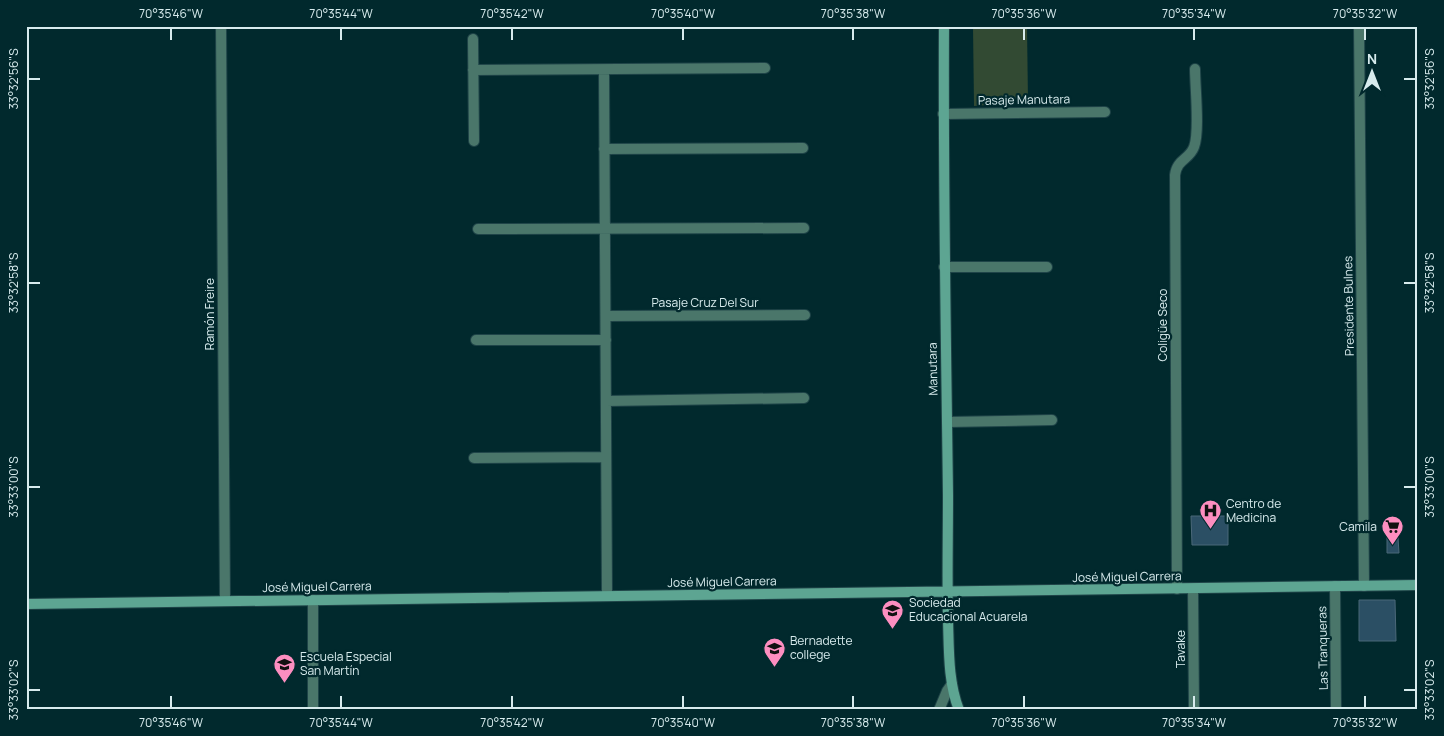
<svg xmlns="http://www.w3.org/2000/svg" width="1444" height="736" font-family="Manrope,sans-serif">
	<rect width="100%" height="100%" fill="#01292d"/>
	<path fill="#324a33" d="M 973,26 L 1027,26 L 1028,102 L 974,106 Z"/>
	<path fill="#2b4f64" stroke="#4b6879" d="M 1191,516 L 1228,516 L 1228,545 L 1192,545 Z
		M 1387,538 L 1398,538 L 1399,553 L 1387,553 Z
		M 1359,600 L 1395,600 L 1396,641 L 1359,641 Z"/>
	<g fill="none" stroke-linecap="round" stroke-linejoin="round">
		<defs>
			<path id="street" d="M 221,26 L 225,601
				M 1359,26 L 1364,586
				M 473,39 L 474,141
				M 473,70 L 765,68
				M 604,70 L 607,596
				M 943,114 L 1105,112
				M 604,149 L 803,148
				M 478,229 L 804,228
				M 944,267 L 1047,267
				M 606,316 L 805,315
				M 476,340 L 606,340
				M 606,401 L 804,398
				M 947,422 L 1052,420
				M 474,458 L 606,457
				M 1335,586 L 1336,710
				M 1177,589 L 1175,175 C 1177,159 1189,160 1194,147 C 1200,132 1195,87 1195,69
				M 1193,589 L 1194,710
				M 313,600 L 313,710
				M 939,710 L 947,691 L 952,684"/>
			<path id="secondary" d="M 944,26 C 943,183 946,339 948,495 C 948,537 947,579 948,620 C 949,650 948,682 959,710
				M 26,604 L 1418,585"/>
		</defs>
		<use href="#street" stroke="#1f4448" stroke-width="12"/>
		<use href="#secondary" stroke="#1f4448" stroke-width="12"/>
		<use href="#street" stroke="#4a766a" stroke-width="10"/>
		<use href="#secondary" stroke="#5da592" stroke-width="10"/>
	</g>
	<path fill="none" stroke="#d7ebed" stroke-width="2" d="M 171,28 L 171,40M 341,28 L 341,40M 512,28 L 512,40M 683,28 L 683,40M 853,28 L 853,40M 1024,28 L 1024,40M 1194,28 L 1194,40M 1365,28 L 1365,40M 28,79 L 40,79M 1404,79 L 1416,79M 28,283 L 40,283M 1404,283 L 1416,283M 28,487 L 40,487M 1404,487 L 1416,487M 28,690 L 40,690M 1404,690 L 1416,690M 171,696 L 171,708M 341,696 L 341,708M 512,696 L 512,708M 683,696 L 683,708M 853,696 L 853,708M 1024,696 L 1024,708M 1194,696 L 1194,708M 1365,696 L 1365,708"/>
	<defs>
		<symbol id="hospital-pin" viewBox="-11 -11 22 30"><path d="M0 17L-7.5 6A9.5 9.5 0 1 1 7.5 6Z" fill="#fd8ec0" stroke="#01292d"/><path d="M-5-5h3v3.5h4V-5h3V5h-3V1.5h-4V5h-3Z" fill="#111"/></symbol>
		<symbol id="supermarket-pin" viewBox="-11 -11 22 30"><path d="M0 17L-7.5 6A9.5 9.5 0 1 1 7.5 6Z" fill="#fd8ec0" stroke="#01292d"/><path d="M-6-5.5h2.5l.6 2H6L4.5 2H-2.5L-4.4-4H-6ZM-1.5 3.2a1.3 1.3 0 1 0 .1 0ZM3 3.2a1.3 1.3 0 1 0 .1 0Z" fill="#111"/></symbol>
		<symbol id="school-pin" viewBox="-11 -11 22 30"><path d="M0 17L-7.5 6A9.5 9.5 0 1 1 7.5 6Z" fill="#fd8ec0" stroke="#01292d"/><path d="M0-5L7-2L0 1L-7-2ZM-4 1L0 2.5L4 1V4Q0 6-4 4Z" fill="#111"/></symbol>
	</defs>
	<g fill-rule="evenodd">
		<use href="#hospital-pin" x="1198" y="498" width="25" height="34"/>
		<use href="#supermarket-pin" x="1380" y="514" width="25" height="34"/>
		<use href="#school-pin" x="880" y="598" width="25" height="34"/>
		<use href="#school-pin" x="762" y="636" width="25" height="34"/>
		<use href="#school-pin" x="272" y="652" width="25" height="34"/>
	</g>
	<g text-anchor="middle" stroke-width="4.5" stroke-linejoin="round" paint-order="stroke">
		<g font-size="12" fill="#d7ebed" stroke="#01292d">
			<text transform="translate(1024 100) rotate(-1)" y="4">Pasaje Manutara</text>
			<text x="705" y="307">Pasaje Cruz Del Sur</text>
			<text transform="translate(1349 306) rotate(-91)" y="4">Presidente Bulnes</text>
			<text transform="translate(210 314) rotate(-90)" y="4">Ramón Freire</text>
			<text transform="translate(1163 325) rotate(-90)" y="4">Coligüe Seco</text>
			<text transform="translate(933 369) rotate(-91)" y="4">Manutara</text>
			<text transform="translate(1127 577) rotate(-1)" y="4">José Miguel Carrera</text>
			<text transform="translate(722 582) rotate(-1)" y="4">José Miguel Carrera</text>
			<text transform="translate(317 587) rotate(-1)" y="4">José Miguel Carrera</text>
			<text transform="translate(1323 648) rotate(-91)" y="4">Las Tranqueras</text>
			<text transform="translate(1181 649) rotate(-90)" y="4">Tavake</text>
		</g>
		<g font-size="12" fill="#d7ebed" stroke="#01292d" text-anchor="start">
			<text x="1226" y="508">Centro de<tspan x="1226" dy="14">Medicina</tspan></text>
			<text x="1377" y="531" text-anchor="end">Camila</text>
			<text x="909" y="607">Sociedad<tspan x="909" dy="14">Educacional Acuarela</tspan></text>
			<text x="790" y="645">Bernadette<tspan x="790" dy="14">college</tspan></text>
			<text x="300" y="661">Escuela Especial<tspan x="300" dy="14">San Martín</tspan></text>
		</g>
	</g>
	<rect width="1444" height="736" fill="none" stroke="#01292d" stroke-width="55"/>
	<g transform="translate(1372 72)" stroke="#01292d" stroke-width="4" paint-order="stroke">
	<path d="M0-4L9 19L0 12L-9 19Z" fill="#d7ebed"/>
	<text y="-8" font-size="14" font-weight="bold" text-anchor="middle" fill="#d7ebed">N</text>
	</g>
	<rect x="28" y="28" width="1388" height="680" fill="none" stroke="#d7ebed" stroke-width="2"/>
	<g font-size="12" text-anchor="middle" fill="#d7ebed">
		<text x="171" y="18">70°35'46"W</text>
		<text x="341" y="18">70°35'44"W</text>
		<text x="512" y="18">70°35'42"W</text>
		<text x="683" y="18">70°35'40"W</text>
		<text x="853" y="18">70°35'38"W</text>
		<text x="1024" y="18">70°35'36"W</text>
		<text x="1194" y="18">70°35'34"W</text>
		<text x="1365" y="18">70°35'32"W</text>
		<text transform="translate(14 79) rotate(-90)" y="4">33°32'56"S</text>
		<text transform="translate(1430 79) rotate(-90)" y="4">33°32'56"S</text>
		<text transform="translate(14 283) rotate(-90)" y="4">33°32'58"S</text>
		<text transform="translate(1430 283) rotate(-90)" y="4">33°32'58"S</text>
		<text transform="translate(14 487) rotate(-90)" y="4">33°33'00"S</text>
		<text transform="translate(1430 487) rotate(-90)" y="4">33°33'00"S</text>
		<text transform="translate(14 690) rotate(-90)" y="4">33°33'02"S</text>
		<text transform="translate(1430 690) rotate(-90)" y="4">33°33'02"S</text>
		<text x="171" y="727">70°35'46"W</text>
		<text x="341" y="727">70°35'44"W</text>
		<text x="512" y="727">70°35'42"W</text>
		<text x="683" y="727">70°35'40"W</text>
		<text x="853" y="727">70°35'38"W</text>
		<text x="1024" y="727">70°35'36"W</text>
		<text x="1194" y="727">70°35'34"W</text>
		<text x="1365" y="727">70°35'32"W</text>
	</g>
</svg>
